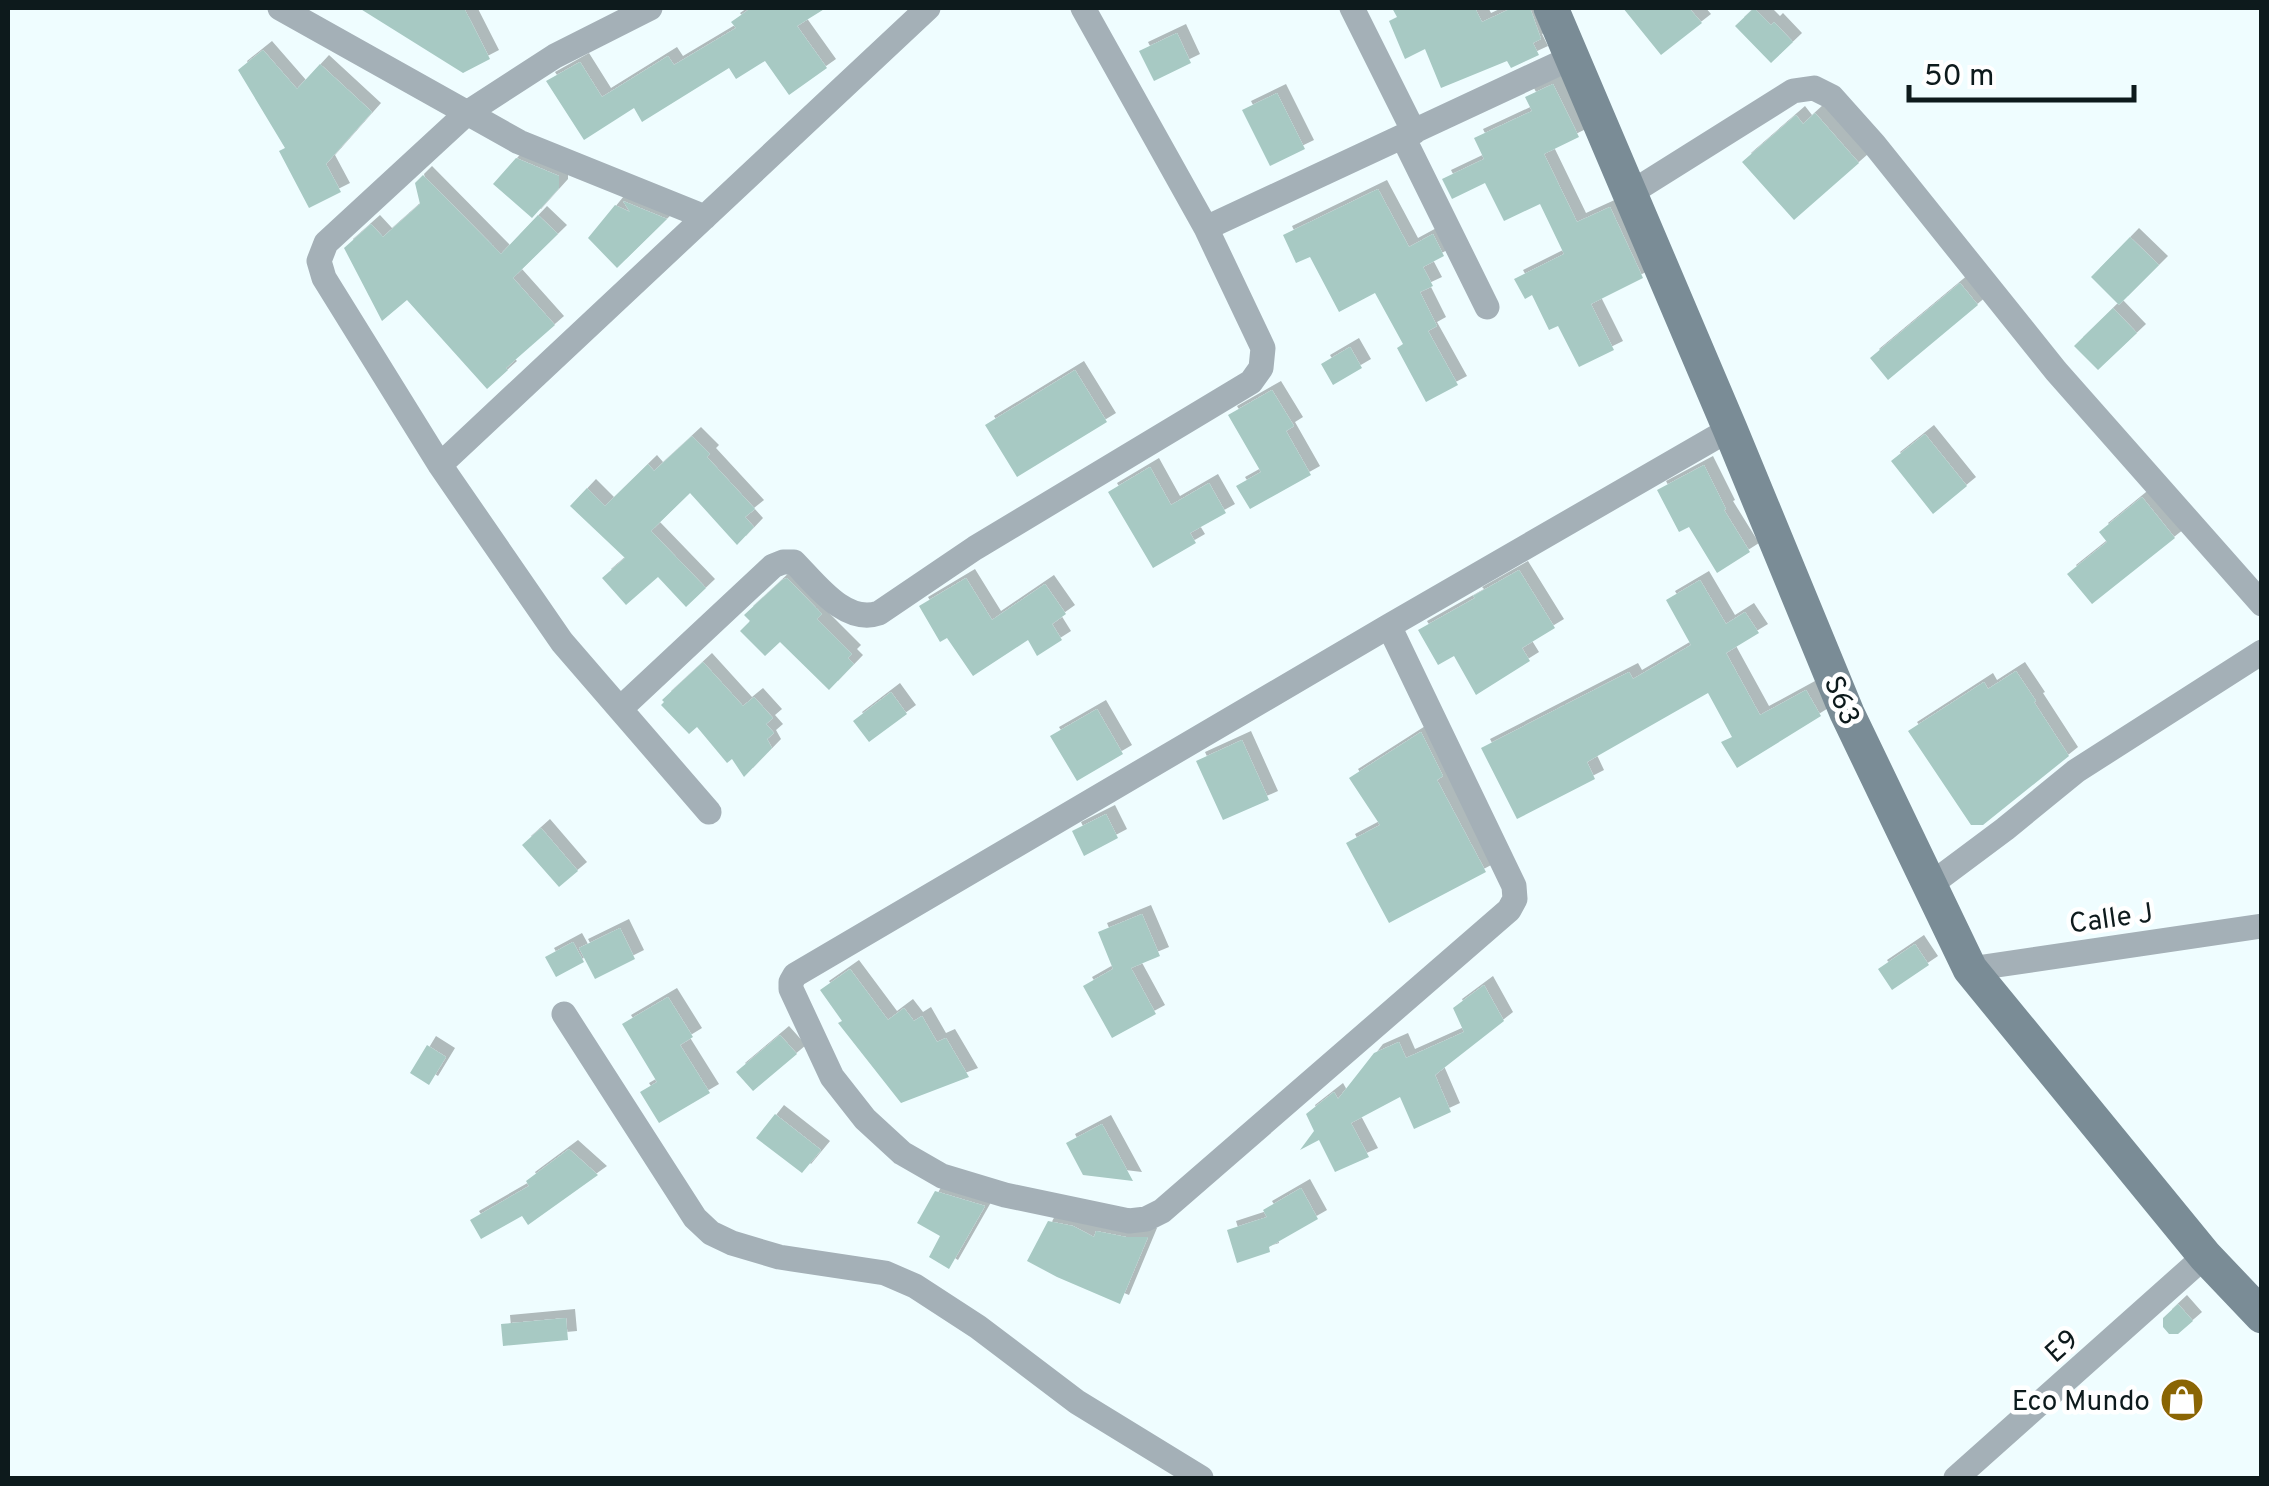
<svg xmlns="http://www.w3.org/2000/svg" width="2269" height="1486" font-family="Overpass,sans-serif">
	<defs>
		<filter id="shadow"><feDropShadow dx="9" dy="-9" stdDeviation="0" flood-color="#0004"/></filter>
	</defs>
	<rect width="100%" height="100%" fill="#effdff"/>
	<path fill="#a7c9c3" filter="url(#shadow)" d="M 359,8 L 464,8 L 490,59 L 463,73 Z
		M 751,8 L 826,8 L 797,26 L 827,68 L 789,95 L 765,61 L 736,79 L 729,68 L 642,122 L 634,108 L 584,140 L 546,81 L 580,62 L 602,97 L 668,56 L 674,65 L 736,28 L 731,22 Z
		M 1392,8 L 1475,8 L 1482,22 L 1512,8 L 1530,8 L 1541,39 L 1533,43 L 1539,55 L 1511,68 L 1507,61 L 1441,88 L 1425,49 L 1405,59 L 1389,21 L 1397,17 Z
		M 1623,8 L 1689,8 L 1702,23 L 1661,55 Z
		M 1754,8 L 1771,25 L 1774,22 L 1793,42 L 1771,63 L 1735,26 Z
		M 1177,33 L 1191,63 L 1154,81 L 1139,51 Z
		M 263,50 L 297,89 L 320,64 L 372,112 L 326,164 L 341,192 L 309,208 L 279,151 L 285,148 L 238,70 Z
		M 1553,84 L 1579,137 L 1544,154 L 1577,222 L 1610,207 L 1643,278 L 1591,304 L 1614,350 L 1579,367 L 1558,326 L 1549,330 L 1532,295 L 1525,299 L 1514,279 L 1564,254 L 1540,204 L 1504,221 L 1485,183 L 1452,199 L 1442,179 L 1484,159 L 1474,138 L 1532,111 L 1525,97 Z
		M 1277,93 L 1305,149 L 1270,166 L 1242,110 Z
		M 1815,113 L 1859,163 L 1794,220 L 1742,162 L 1796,115 L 1803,124 Z
		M 516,158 L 559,176 L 559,188 L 532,218 L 493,184 Z
		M 423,175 L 501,254 L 538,215 L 558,234 L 513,278 L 555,325 L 506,368 L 508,370 L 487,389 L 407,300 L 382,321 L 344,248 L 371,224 L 383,237 L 420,204 L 415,183 Z
		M 1378,189 L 1409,247 L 1433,234 L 1444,256 L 1423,267 L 1433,286 L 1420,292 L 1437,326 L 1428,331 L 1458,385 L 1426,402 L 1397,348 L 1403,344 L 1375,293 L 1339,312 L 1310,257 L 1296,263 L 1283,235 Z
		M 623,201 L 667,219 L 617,268 L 588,238 L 615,205 L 630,212 Z
		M 2130,237 L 2159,265 L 2119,305 L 2091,277 Z
		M 1960,283 L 1978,305 L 1888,380 L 1870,358 Z
		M 2113,308 L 2137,333 L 2098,370 L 2074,346 Z
		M 1350,347 L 1362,368 L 1333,385 L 1321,364 Z
		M 1075,370 L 1107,422 L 1017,477 L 985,425 Z
		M 1272,390 L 1294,426 L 1286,431 L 1311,475 L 1250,509 L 1236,486 L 1261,472 L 1228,415 Z
		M 1925,434 L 1967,486 L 1933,514 L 1891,461 Z
		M 692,436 L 710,454 L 707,457 L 755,509 L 745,517 L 754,527 L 737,545 L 690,493 L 651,531 L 706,588 L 686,607 L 658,577 L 626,605 L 602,578 L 625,558 L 570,506 L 587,488 L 605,506 L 648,464 L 654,471 Z
		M 1704,465 L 1726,509 L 1724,510 L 1750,552 L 1717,573 L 1689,527 L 1679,532 L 1657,490 Z
		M 1150,467 L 1171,505 L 1209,483 L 1226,513 L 1190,533 L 1196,543 L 1153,568 L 1108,492 Z
		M 2142,497 L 2175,538 L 2092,604 L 2067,574 L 2107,542 L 2099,532 Z
		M 1519,570 L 1555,628 L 1522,648 L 1530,661 L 1476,695 L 1454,656 L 1438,665 L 1418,630 L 1475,598 L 1473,596 Z
		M 787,578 L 822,614 L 817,619 L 852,654 L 848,658 L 854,664 L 829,690 L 780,642 L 765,656 L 740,631 L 750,621 L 744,615 L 782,580 Z
		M 966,578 L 992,620 L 1045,584 L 1066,614 L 1052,624 L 1062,640 L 1037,656 L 1028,640 L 973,676 L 947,638 L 940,642 L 919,606 Z
		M 1700,580 L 1726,624 L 1745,612 L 1759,633 L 1726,653 L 1760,715 L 1806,690 L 1821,716 L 1737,768 L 1721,742 L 1732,737 L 1708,693 L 1587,762 L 1595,779 L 1517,819 L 1481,748 L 1629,672 L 1633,679 L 1691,645 L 1666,600 Z
		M 703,662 L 743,706 L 754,697 L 773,718 L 766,724 L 774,733 L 767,739 L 772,748 L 744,777 L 732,759 L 727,763 L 697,727 L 689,734 L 661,705 L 664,702 L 662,700 Z
		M 2016,671 L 2036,701 L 2034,702 L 2069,756 L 1983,825 L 1971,825 L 1908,731 L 1984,682 L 1988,689 Z
		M 891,692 L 907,714 L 869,742 L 853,721 Z
		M 1097,709 L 1123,754 L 1077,781 L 1050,736 Z
		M 1421,732 L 1443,776 L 1437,780 L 1486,872 L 1389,923 L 1346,843 L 1380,825 L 1349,778 Z
		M 1242,740 L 1269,800 L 1223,820 L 1196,761 Z
		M 1106,814 L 1118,838 L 1084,856 L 1072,831 Z
		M 541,828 L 578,871 L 559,887 L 522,845 Z
		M 1142,914 L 1160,956 L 1131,968 L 1156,1014 L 1112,1038 L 1083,986 L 1113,969 L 1098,932 Z
		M 620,928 L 635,959 L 595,979 L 579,948 Z
		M 573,942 L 584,962 L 556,977 L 545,957 Z
		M 1915,944 L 1929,965 L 1892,990 L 1878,969 Z
		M 850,969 L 888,1020 L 904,1008 L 914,1021 L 922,1016 L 937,1042 L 946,1038 L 969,1077 L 901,1103 L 838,1023 L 842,1021 L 820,990 Z
		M 1484,985 L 1504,1021 L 1435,1075 L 1451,1112 L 1414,1129 L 1400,1097 L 1351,1123 L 1369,1157 L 1335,1172 L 1319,1140 L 1300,1150 L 1314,1131 L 1306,1114 L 1334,1092 L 1338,1099 L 1374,1053 L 1399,1042 L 1406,1058 L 1464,1032 L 1453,1008 Z
		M 668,997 L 693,1037 L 680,1045 L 710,1093 L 659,1123 L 640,1092 L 657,1082 L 622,1024 Z
		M 780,1035 L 797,1054 L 753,1091 L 736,1072 Z
		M 427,1045 L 446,1057 L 429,1085 L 410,1073 Z
		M 775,1114 L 821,1150 L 802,1173 L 756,1138 Z
		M 1102,1124 L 1133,1181 L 1083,1175 L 1066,1143 Z
		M 569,1149 L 598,1175 L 528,1225 L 522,1216 L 481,1239 L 470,1220 L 529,1186 L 526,1181 Z
		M 1301,1188 L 1318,1219 L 1269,1247 L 1270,1252 L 1237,1263 L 1227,1230 L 1267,1217 L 1263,1210 Z
		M 935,1191 L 985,1206 L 949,1269 L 929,1257 L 940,1236 L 917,1223 Z
		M 1048,1221 L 1073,1226 L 1094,1237 L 1096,1231 L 1126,1237 L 1148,1237 L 1120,1304 L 1057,1277 L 1027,1261 Z
		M 2178,1304 L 2193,1321 L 2178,1334 L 2169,1334 L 2163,1327 L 2163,1318 Z
		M 566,1318 L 568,1340 L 503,1346 L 501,1324 Z"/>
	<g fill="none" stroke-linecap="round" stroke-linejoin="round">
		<path stroke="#a4b0b7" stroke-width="25" d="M 280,8 L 519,142 L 705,217
			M 650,8 L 555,56 L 467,113 L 326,243 L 319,261 L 324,278 L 440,465 L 562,642 L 709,812
			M 1352,8 L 1414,132
			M 1403,137 L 1487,307
			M 1629,194 L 1793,91 L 1814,88 L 1832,97 L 1874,144 L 2056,371 L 2262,604
			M 1206,228 L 1573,57
			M 440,465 L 928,8
			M 1389,626 L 1514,886 L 1515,899 L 1509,910 L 1162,1211 L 1146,1219 L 1129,1221 L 1005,1195 L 942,1176 L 902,1153 L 865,1119 L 832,1077 L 791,989 L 791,982 L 795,975 L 1389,626 L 1730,429
			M 620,709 L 773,566 L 783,562 L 794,562 C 815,583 845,625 879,613 L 975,548 L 1251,382 L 1261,368 L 1263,348 L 1206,228 L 1083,8
			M 1930,885 L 2005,829 L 2076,771 L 2262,652
			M 1970,969 L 2262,926
			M 564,1014 L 695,1218 L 711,1233 L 732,1243 L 779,1257 L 885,1273 L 915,1286 L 978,1327 L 1077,1402 L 1201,1478
			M 1956,1478 L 2205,1256"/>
		<path stroke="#7a8c96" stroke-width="35" d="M 1551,8 L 1730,429 L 1847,713 L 1970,969 L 2205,1256 L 2262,1316"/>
	</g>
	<defs>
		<symbol id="shop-disc" viewBox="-11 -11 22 22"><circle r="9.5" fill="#8a6504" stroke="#fff"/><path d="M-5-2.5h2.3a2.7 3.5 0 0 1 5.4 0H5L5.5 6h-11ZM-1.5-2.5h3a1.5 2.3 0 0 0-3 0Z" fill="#fff"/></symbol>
	</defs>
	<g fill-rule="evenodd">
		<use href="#shop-disc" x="2157" y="1375" width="50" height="50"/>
	</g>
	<g text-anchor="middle" stroke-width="9" stroke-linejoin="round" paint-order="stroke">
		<g font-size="28" fill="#0d1a1c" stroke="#fff">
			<text transform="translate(1843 700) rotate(67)" y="10">S63</text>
			<text transform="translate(2111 917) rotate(-8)" y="10">Calle J</text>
			<text transform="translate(2061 1345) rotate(-42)" y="10">E9</text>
		</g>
		<g font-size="28" fill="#0d1a1c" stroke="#fff" text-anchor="end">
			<text x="2150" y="1410">Eco Mundo</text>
		</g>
	</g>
	<rect width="2269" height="1486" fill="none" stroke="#0d1a1c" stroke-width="20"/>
	<path d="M1909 85v15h225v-15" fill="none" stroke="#0d1a1c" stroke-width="5"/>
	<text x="1924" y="85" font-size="30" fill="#0d1a1c" stroke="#ffffff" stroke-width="8" paint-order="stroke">50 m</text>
</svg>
